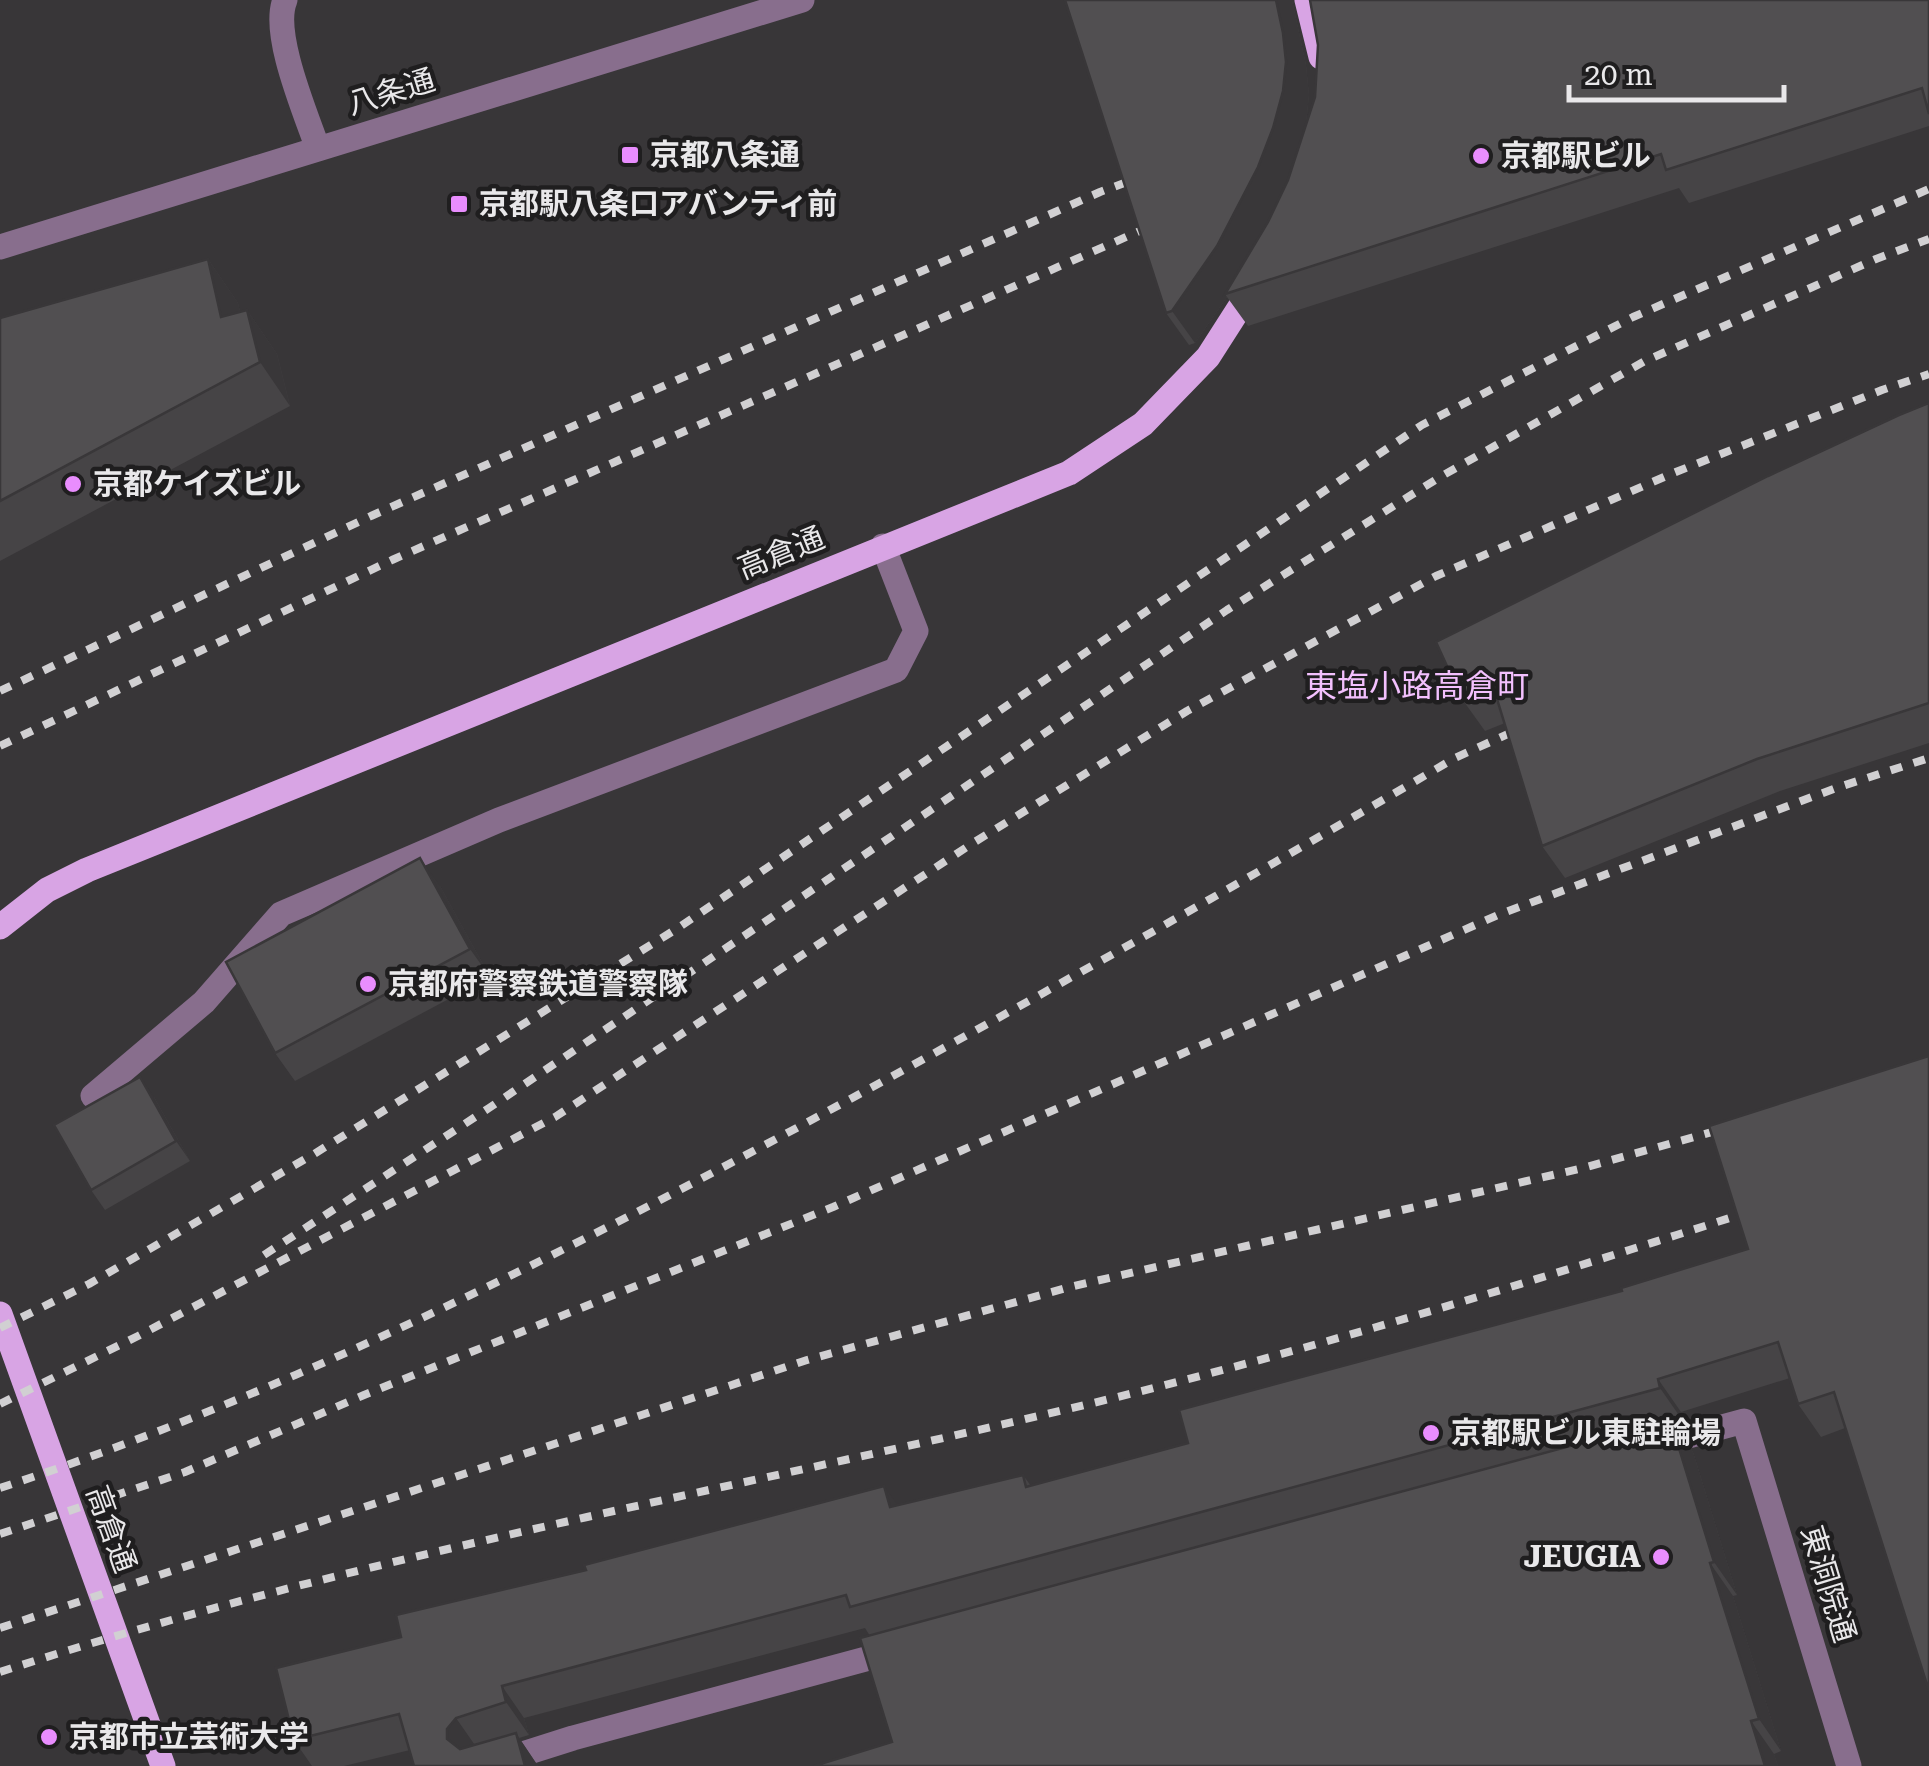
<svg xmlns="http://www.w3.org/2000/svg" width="1929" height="1766" font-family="'Roboto Serif','Noto Sans JP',serif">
	<rect width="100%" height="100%" fill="#383638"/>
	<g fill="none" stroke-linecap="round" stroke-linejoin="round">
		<path stroke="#886e8d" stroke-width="25" d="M 285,0 C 271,33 306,114 318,149
			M 0,247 L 802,0
			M 93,1096 L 204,1002 L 281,914 L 499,820 L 896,670 L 916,631 L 883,546
			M 1652,1446 L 1744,1421 L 1849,1766
			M 485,1766 L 573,1738 L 899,1650"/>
		<path stroke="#d8a4e4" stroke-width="25" d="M 1307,0 L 1321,57
			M 0,927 L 47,890 L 87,870 L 1069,473 L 1143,424 L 1208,357 L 1256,282
			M 0,1314 L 163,1766"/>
		<path stroke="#d1d0d2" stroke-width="8" stroke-dasharray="12 12" stroke-linecap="butt" d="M 0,691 L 371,516 L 1100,192 L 1151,173
			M 0,746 L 392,560 L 1167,219
			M 264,1255 L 489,1108 L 1227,610 L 1440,477 L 1645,361 L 1876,259 L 1929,239
			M 0,1328 L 89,1284 L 314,1154 L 678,928 L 1422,425 L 1633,317 L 1929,189
			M 0,1404 L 138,1336 L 555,1117 L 973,843 L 1187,711 L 1436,576 L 1671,474 L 1882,390 L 1929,374
			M 0,1488 C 276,1397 535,1268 791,1131 C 1014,1011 1236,886 1455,758 L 1532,723
			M 0,1534 L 185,1472 L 364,1395 L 833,1207 L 1498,915 L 1836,788 L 1929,758
			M 0,1628 L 807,1360 L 1070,1287 L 1583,1168 L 1737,1125
			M 0,1672 C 349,1558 712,1494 1068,1409 C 1304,1353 1534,1281 1764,1207"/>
	</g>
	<path fill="#464446" d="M 1065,0 L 1292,0 L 1306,65 L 1309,95 L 1306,124 L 1929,0 L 1929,126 L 1689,203 L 1679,188 L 1248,326 L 1227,297 L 1195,343 L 1189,345 L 1166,313 Z
		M 208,259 L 238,303 L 240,312 L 247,310 L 277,354 L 290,406 L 0,561 L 0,318 Z
		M 1929,403 L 1929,743 L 1780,791 L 1565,878 L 1542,846 L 1505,723 L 1485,731 L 1462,699 Z
		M 440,886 L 490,977 L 295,1081 L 275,1053 Z
		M 1929,1056 L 1845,1428 L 1821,1437 L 1798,1404 L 1790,1378 L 1681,1412 L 1683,1421 L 1673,1423 L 1693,1452 L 1737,1595 L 1733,1596 L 1781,1751 L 1774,1754 L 1778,1766 L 814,1766 L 892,1742 L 870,1636 L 865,1628 L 524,1718 L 529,1735 L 519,1738 L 538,1766 L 410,1750 L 344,1766 L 312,1766 L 294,1740 L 401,1637 L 898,1505 L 1023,1475 L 1031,1486 L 1188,1443 L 1622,1291 L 1748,1249 Z
		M 154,1097 L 190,1161 L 105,1210 L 91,1190 Z"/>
	<path fill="#393739" d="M 1276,0 L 1292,0 L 1306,65 L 1309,95 L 1306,124 L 1281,200 L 1225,294 L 1227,297 L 1195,343 L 1172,311 Z
		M 208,259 L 238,303 L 252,360 L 221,317 Z
		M 247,310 L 277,354 L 290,406 L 260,362 Z
		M 420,858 L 440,886 L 490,977 L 470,949 Z
		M 140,1077 L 154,1097 L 190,1161 L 176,1141 Z
		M 1658,1379 L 1681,1412 L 1683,1421 L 1660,1388 Z
		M 1670,1419 L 1693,1452 L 1737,1595 L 1714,1562 Z
		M 884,1486 L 907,1518 L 890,1507 Z
		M 1710,1563 L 1733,1596 L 1781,1751 L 1759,1719 Z
		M 502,1686 L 524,1718 L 529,1735 L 506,1702 Z
		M 456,1718 L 479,1751 L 469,1762 L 447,1739 L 447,1729 Z
		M 1751,1721 L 1774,1754 L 1778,1766 L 1765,1766 Z
		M 516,1733 L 538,1766 L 525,1766 Z"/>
	<path fill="#514f51" stroke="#393739" stroke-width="2.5" d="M 1065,0 L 1276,0 L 1283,33 L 1286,62 L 1283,91 L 1273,128 L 1258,167 L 1217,246 L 1172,311 L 1166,313 Z
		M 1310,0 L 1929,0 L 1929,114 L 1922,88 L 1666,170 L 1661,154 L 1225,294 L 1268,222 L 1288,180 L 1315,97 L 1318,45 Z
		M 208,259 L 221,317 L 247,310 L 260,362 L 0,501 L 0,318 Z
		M 1929,403 L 1929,703 L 1757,759 L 1542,846 L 1493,686 L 1462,699 L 1436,642 L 1768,476 L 1899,415 Z
		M 420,858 L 470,949 L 275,1053 L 226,962 Z
		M 1929,1056 L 1929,1691 L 1834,1392 L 1798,1404 L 1778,1342 L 1658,1379 L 1660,1388 L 850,1607 L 846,1595 L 502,1686 L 506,1702 L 456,1718 L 447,1729 L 447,1739 L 460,1749 L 516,1733 L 525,1766 L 414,1766 L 399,1714 L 294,1740 L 276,1668 L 401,1637 L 396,1615 L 586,1570 L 584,1565 L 884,1486 L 890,1507 L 1023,1475 L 1026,1487 L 1188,1443 L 1179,1410 L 1622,1291 L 1621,1288 L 1748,1249 L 1709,1126 Z
		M 140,1077 L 176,1141 L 91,1190 L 54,1125 Z
		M 1670,1419 L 1714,1562 L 1710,1563 L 1759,1719 L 1751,1721 L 1765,1766 L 814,1766 L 892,1742 L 860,1638 Z"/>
	<g fill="#e98dfe" stroke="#1f1e1f" stroke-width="4">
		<rect x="620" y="145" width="20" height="20" rx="5"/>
		<circle cx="1481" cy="156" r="10"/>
		<rect x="449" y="194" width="20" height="20" rx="5"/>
		<circle cx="73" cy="484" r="10"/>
		<circle cx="368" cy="984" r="10"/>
		<circle cx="1431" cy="1433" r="10"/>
		<circle cx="1661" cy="1557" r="10"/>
		<circle cx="49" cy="1737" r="10"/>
	</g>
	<g text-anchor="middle" stroke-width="9" stroke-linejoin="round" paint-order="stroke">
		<g font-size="30" fill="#e9e8ea" stroke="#1f1e1f">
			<text transform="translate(391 92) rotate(-17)" y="10">八条通</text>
			<text transform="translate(781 553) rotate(-22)" y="10">高倉通</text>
			<text transform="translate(111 1529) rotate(70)" y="10">高倉通</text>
			<text transform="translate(1828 1584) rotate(73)" y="10">東洞院通</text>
		</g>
		<g font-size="30" font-weight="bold" fill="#e9e8ea" stroke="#1f1e1f" text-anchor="start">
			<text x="650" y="165">京都八条通</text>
			<text x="1501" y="166">京都駅ビル</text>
			<text x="479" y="214">京都駅八条口アバンティ前</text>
			<text x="93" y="494">京都ケイズビル</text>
			<text x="388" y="994">京都府警察鉄道警察隊</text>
			<text x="1451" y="1443">京都駅ビル東駐輪場</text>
			<text x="1641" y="1567" text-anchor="end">JEUGIA</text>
			<text x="69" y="1747">京都市立芸術大学</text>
		</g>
		<g font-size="32" fill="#f3c0fe" stroke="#1f1e1f">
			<text x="1417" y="697">東塩小路高倉町</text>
		</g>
	</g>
	<path d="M1569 85v15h215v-15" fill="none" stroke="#e9e8ea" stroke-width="5"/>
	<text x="1584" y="85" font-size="30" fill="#e9e8ea" stroke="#1f1e1f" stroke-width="8" paint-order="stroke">20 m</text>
</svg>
